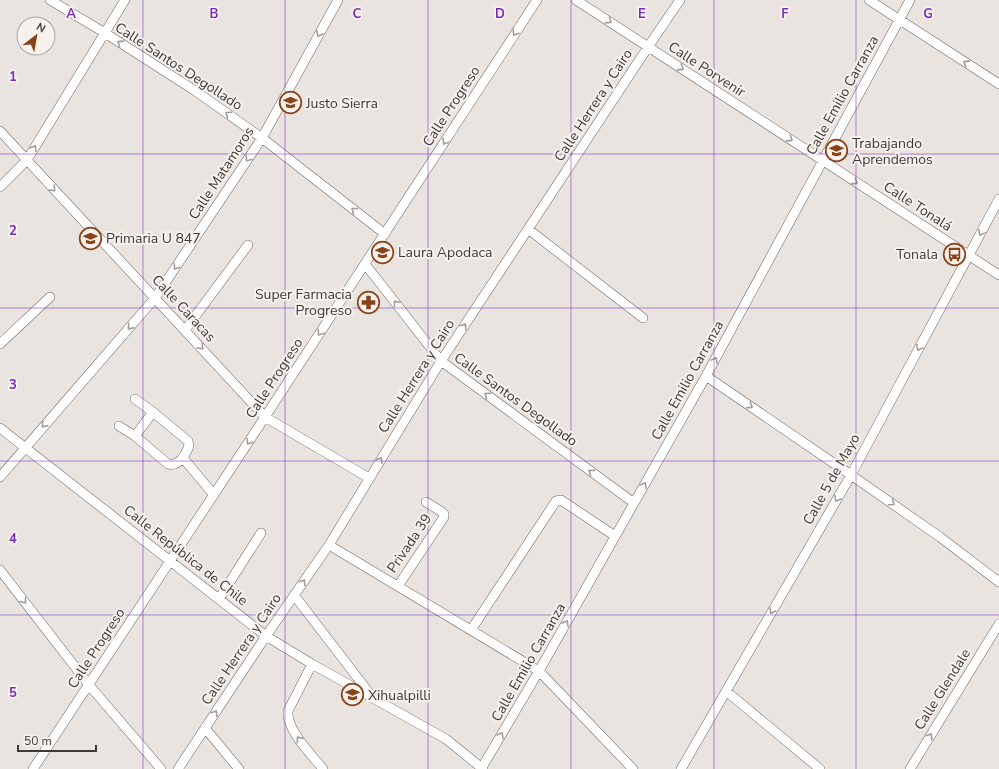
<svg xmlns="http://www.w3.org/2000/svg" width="999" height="769" font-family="'Nunito Sans',sans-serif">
	<rect width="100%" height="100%" fill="#eae4e0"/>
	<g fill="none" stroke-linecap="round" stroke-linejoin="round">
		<defs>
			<path id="minor" d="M 50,0 L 105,33 L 194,90 L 262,138 L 385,234
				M 576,0 L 999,275
				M 869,0 L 999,84
				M 0,131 L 265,417 L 369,478
				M 0,187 L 27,160 L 125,0
				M 528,229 L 643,318
				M 365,264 L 441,361 L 634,503
				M 185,330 L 248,245
				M 0,344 L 50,297
				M 706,376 L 851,475 L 940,537 L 999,582
				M 119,426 L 135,436 L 168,464 C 179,467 186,454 189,446 L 188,441 L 153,412 L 135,399
				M 0,428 L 266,636 L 312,664 L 446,739 L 483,769
				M 135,436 L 153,412
				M 183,458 L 214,495
				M 0,477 L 155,298 L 262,138 L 338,0
				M 329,545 L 539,671 L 633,769
				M 0,570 L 89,685 L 161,769
				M 398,586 L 444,517 L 444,514 L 442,512 L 426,502
				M 294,595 L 370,694
				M 219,599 L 261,533
				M 471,630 L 556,501 L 561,500 L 615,536
				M 312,664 L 288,711 C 286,730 312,755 323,769
				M 726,691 L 820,769
				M 205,728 L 239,769
				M 33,769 L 265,417 L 537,0
				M 178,769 L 266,636 L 329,545 L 441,361 L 648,47 L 680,0
				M 481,769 L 539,671 L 706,376 L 910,0
				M 681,769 L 851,475 L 999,199
				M 910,769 L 999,624"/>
		</defs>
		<use href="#minor" stroke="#6b6663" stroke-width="10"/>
		<use href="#minor" stroke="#fff" stroke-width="9"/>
	</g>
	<defs><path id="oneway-chevron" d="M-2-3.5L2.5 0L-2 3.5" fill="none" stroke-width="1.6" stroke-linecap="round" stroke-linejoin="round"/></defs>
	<g stroke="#9e9c9c">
		<use href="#oneway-chevron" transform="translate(609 21) rotate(33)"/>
		<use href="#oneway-chevron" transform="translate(515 33) rotate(123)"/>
		<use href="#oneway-chevron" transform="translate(319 34) rotate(119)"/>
		<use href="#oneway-chevron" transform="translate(120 43) rotate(-147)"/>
		<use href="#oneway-chevron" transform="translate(966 63) rotate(-147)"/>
		<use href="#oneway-chevron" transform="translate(681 68) rotate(33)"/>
		<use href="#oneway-chevron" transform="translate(228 114) rotate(-145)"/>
		<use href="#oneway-chevron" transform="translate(790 139) rotate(33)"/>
		<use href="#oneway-chevron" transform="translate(445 142) rotate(123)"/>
		<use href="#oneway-chevron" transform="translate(34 148) rotate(-59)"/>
		<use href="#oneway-chevron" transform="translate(248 159) rotate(124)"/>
		<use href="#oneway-chevron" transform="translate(855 182) rotate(33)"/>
		<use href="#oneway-chevron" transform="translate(53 189) rotate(47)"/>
		<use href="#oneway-chevron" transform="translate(354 210) rotate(-142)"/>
		<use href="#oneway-chevron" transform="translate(981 233) rotate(118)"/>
		<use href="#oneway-chevron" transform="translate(176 267) rotate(124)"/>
		<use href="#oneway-chevron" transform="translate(396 303) rotate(-128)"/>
		<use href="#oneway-chevron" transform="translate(464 326) rotate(-57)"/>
		<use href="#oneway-chevron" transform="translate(130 327) rotate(131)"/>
		<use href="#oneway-chevron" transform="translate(320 333) rotate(123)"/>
		<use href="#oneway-chevron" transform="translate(201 347) rotate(47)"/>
		<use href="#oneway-chevron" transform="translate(919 348) rotate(118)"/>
		<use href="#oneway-chevron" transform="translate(715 360) rotate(-62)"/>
		<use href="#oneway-chevron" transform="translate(487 395) rotate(-144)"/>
		<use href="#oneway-chevron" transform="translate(750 406) rotate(34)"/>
		<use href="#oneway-chevron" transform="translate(44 425) rotate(131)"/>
		<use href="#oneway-chevron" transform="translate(249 442) rotate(123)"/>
		<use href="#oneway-chevron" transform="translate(380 460) rotate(-59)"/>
		<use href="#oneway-chevron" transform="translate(591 472) rotate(-144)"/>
		<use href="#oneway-chevron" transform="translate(644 485) rotate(-60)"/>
		<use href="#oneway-chevron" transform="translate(837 499) rotate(120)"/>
		<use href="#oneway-chevron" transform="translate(892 503) rotate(35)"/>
		<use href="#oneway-chevron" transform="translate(303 582) rotate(-56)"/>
		<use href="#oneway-chevron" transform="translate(24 601) rotate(52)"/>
		<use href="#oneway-chevron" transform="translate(772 611) rotate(120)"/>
		<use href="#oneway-chevron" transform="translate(566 623) rotate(-61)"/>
		<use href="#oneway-chevron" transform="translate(215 713) rotate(-56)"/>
		<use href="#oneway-chevron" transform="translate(501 735) rotate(-59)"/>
		<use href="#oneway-chevron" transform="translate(930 736) rotate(-58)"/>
		<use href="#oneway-chevron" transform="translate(299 739) rotate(-126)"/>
	</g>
	<path fill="none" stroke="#7b2cbf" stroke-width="1" stroke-opacity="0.55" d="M 143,0 L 143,769M 285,0 L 285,769M 428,0 L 428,769M 571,0 L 571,769M 714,0 L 714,769M 856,0 L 856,769M 0,154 L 999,154M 0,308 L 999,308M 0,461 L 999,461M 0,615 L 999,615"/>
	<defs>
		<symbol id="school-ring" viewBox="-11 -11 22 22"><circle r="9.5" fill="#f7f1ee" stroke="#88431a" stroke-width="1.5"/><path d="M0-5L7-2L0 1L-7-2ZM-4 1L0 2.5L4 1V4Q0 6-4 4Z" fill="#88431a"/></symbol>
		<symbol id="bus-ring" viewBox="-11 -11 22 22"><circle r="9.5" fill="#f7f1ee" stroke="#88431a" stroke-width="1.5"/><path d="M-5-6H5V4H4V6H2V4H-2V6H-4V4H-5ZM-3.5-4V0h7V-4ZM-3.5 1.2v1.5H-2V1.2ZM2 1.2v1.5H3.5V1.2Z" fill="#88431a"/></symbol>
		<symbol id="pharmacy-ring" viewBox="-11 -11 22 22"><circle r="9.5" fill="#f7f1ee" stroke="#88431a" stroke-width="1.5"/><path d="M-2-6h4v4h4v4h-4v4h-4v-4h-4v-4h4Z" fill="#88431a"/></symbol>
	</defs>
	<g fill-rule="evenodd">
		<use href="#school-ring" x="278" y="90" width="25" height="25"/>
		<use href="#school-ring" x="824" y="138" width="25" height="25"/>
		<use href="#school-ring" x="78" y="226" width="25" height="25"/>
		<use href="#school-ring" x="370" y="240" width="25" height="25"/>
		<use href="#bus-ring" x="942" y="242" width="25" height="25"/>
		<use href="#pharmacy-ring" x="356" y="290" width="25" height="25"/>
		<use href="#school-ring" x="340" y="682" width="25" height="25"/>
	</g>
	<g text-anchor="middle" stroke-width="4" stroke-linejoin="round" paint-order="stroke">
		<g font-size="14" fill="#3c3a39" stroke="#f7f1ee">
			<text transform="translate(179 66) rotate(33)" y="5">Calle Santos Degollado</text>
			<text transform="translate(707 69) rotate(33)" y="5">Calle Porvenir</text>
			<text transform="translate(842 95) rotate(-61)" y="5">Calle Emilio Carranza</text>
			<text transform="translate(593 105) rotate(-57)" y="5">Calle Herrera y Cairo</text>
			<text transform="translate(451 106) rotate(-57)" y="5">Calle Progreso</text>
			<text transform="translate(221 173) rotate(-57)" y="5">Calle Matamoros</text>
			<text transform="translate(918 206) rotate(33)" y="5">Calle Tonalá</text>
			<text transform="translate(184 308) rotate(47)" y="5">Calle Caracas</text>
			<text transform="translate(416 376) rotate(-58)" y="5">Calle Herrera y Cairo</text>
			<text transform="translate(274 378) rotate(-57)" y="5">Calle Progreso</text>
			<text transform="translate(687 380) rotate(-61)" y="5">Calle Emilio Carranza</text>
			<text transform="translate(516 399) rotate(36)" y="5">Calle Santos Degollado</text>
			<text transform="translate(831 479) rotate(-61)" y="5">Calle 5 de Mayo</text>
			<text transform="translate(409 543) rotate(-56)" y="5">Privada 39</text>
			<text transform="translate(186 555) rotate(38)" y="5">Calle República de Chile</text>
			<text transform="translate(96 648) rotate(-57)" y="5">Calle Progreso</text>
			<text transform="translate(241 649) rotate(-56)" y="5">Calle Herrera y Cairo</text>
			<text transform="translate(528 662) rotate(-60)" y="5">Calle Emilio Carranza</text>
			<text transform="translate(942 689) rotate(-58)" y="5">Calle Glendale</text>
		</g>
		<g font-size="14" fill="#3c3a39" stroke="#f7f1ee" text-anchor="start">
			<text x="306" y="108">Justo Sierra</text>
			<text x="852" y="148">Trabajando<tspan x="852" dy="16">Aprendemos</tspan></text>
			<text x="106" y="243">Primaria U 847</text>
			<text x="398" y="257">Laura Apodaca</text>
			<text x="938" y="259" text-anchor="end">Tonala</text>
			<text x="352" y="299" text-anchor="end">Super Farmacia<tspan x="352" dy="16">Progreso</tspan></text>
			<text x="368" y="700">Xihualpilli</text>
		</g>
	</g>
	<g font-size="13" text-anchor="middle" font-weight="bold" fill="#7b2cbf" stroke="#f7f1ee" stroke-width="4" stroke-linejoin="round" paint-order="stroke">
		<text x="71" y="18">A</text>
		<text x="214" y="18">B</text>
		<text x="357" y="18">C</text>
		<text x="500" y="18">D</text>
		<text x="642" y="18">E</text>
		<text x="785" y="18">F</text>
		<text x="928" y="18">G</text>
		<text x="13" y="81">1</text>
		<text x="13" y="235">2</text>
		<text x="13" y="389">3</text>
		<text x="13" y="543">4</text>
		<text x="13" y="697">5</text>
	</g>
	<g transform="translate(36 36) rotate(31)"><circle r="19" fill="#f7f1ee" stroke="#aca8a6"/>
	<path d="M0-3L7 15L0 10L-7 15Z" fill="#88431a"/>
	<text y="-6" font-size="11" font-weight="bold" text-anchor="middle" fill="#3c3a39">N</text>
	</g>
	<path d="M18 745v6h78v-6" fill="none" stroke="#3c3a39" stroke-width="2"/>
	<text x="24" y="745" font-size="12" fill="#3c3a39" stroke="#f7f1ee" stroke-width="3" paint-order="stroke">50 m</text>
</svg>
